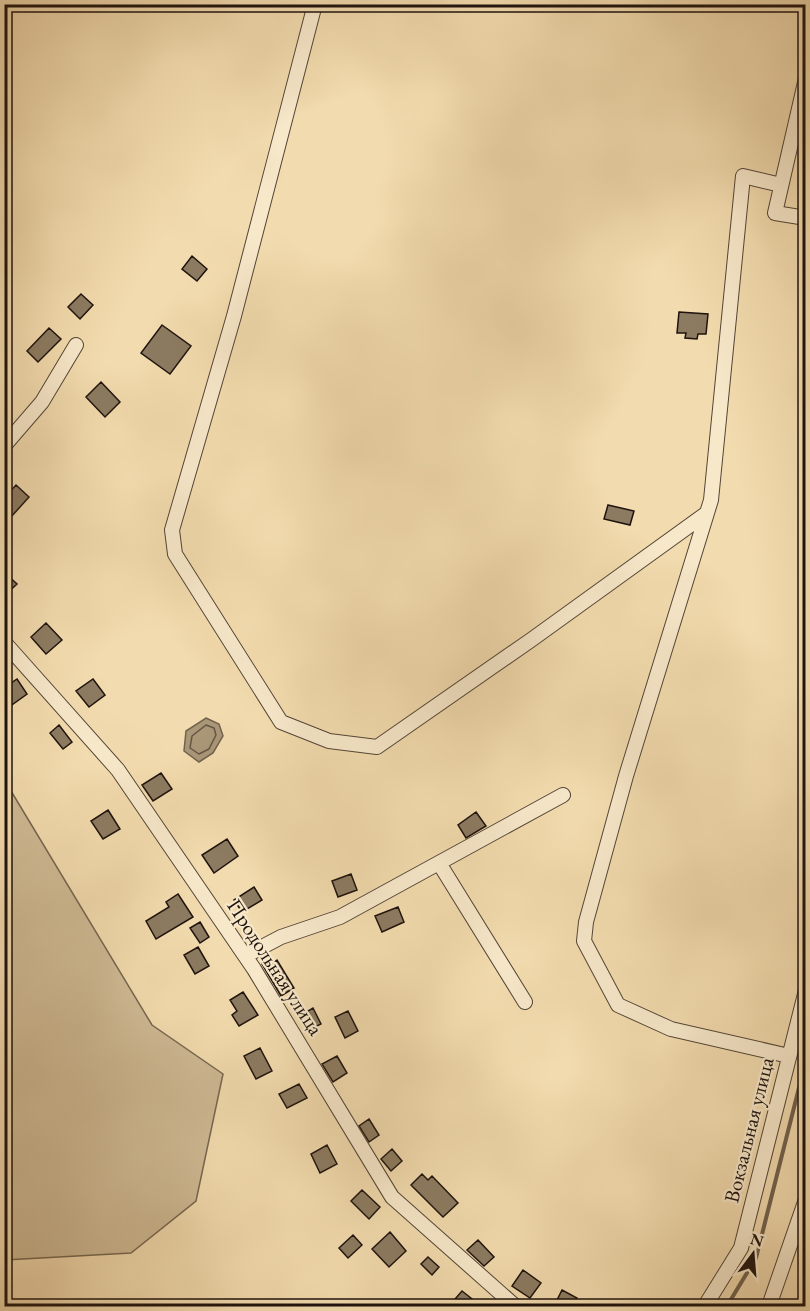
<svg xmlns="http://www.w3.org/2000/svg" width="810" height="1311" font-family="'EB Garamond',serif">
	<rect width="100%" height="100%" fill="#f2dbae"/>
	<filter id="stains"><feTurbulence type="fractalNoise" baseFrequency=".00333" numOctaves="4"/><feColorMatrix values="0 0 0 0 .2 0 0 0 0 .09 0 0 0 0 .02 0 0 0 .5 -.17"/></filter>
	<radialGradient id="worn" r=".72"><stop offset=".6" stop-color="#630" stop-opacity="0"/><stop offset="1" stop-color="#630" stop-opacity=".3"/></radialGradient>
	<path fill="#ceb993" stroke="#766650" stroke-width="1.5" d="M 5,781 L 152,1025 L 223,1074 L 196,1201 L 131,1253 L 5,1260 Z"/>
	<path fill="#aa9778" stroke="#72624e" stroke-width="1.5" d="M 206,718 L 219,724 L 223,736 L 213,753 L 199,762 L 184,751 L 186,731 Z"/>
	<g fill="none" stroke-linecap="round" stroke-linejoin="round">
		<path stroke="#645543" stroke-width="1.5" d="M 206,725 L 214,728 L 216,735 L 209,749 L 199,754 L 190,748 L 192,736 Z"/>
		<path stroke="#72624e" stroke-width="4" d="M 727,1306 L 756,1258 L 806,1060"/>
	</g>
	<path fill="#8c7b61" stroke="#1e130e" stroke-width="1.5" d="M 192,256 L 207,269 L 197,281 L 182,269 Z
		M 81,294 L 93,305 L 80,319 L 68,307 Z
		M 679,312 L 708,314 L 706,334 L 698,334 L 697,339 L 685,338 L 686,333 L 677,333 Z
		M 162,325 L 191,346 L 170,374 L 141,353 Z
		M 49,328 L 61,339 L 38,362 L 27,351 Z
		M 101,382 L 120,402 L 105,417 L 86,397 Z
		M 16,485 L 29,497 L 11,517 L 4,511 L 4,498 Z
		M 608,505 L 634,511 L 630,525 L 604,519 Z
		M 4,572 L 17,584 L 4,596 Z
		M 46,623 L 62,640 L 46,654 L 31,637 Z
		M 17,679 L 27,694 L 9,707 L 4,700 L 4,688 Z
		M 93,679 L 105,695 L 89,707 L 76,691 Z
		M 59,725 L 72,742 L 63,749 L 50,733 Z
		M 161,773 L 172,789 L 153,801 L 142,785 Z
		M 108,810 L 120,829 L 103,839 L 91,821 Z
		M 476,812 L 486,826 L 466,838 L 458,825 Z
		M 227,839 L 238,856 L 214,873 L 202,855 Z
		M 351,874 L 357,890 L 338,897 L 332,881 Z
		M 254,887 L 262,900 L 242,912 L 234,900 Z
		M 178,894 L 193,917 L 156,939 L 146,921 L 169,907 L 166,902 Z
		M 398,907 L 404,922 L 382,932 L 375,916 Z
		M 200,922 L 209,937 L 200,943 L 190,928 Z
		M 198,947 L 209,966 L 195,974 L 184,955 Z
		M 270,959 L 273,963 L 277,960 L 294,988 L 281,996 L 262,964 Z
		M 243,992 L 258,1015 L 239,1026 L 232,1015 L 237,1011 L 230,1000 Z
		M 313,1008 L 321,1024 L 311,1029 L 303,1014 Z
		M 348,1011 L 358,1031 L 345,1038 L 335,1017 Z
		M 260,1048 L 272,1071 L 256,1079 L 244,1056 Z
		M 337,1056 L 347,1073 L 333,1082 L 322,1064 Z
		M 299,1084 L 307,1098 L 287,1108 L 279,1094 Z
		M 369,1119 L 379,1135 L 369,1142 L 359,1126 Z
		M 327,1145 L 337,1164 L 320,1173 L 311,1154 Z
		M 392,1149 L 402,1161 L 391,1171 L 381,1159 Z
		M 422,1174 L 428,1180 L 432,1176 L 458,1203 L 443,1217 L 411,1185 Z
		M 362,1190 L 380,1207 L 369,1219 L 351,1201 Z
		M 390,1232 L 406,1251 L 389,1267 L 372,1249 Z
		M 353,1235 L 362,1245 L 348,1258 L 339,1248 Z
		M 478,1240 L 494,1257 L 484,1266 L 467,1250 Z
		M 428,1257 L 439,1267 L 432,1275 L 421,1264 Z
		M 523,1270 L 541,1283 L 530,1298 L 512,1286 Z
		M 562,1290 L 577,1298 L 573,1306 L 554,1306 Z
		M 462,1291 L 481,1306 L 449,1306 Z"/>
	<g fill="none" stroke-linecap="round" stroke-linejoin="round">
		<defs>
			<path id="minor" d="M 315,4 L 234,316 L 172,530 L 175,554 L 281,722 L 329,741 L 377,747 L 531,640 L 707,513
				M 806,78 L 775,213 L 806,218
				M 781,185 L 743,176 L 711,500 L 626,776 L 586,922 L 584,941 L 618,1005 L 671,1029 L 789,1056
				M 4,446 L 42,402 L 76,345
				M 4,642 L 118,770 L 254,969 L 392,1197 L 515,1306
				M 439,863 L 525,1002
				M 245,956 L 281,937 L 340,917 L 563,795
				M 705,1306 L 741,1248 L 806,990
				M 769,1306 L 806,1199"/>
		</defs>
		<use href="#minor" stroke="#534536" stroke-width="16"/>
		<use href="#minor" stroke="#f7e8ca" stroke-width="14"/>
	</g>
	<g text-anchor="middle" stroke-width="4.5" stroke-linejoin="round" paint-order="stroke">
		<g font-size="21" fill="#1e130e" stroke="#f7e8ca">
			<text transform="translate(275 967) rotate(57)" y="7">Продольная улица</text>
			<text transform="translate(749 1130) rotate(-76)" y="7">Вокзальная улица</text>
		</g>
	</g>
	<rect width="810" height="1311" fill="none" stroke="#f2dbae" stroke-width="24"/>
	<rect x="6" y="6" width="798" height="1299" fill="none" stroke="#1e130e" stroke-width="3"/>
	<rect x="12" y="12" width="786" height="1287" fill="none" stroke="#1e130e" stroke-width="1.5"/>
	<g transform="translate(753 1254) rotate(16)" stroke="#f7e8ca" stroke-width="4.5" paint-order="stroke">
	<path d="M0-4.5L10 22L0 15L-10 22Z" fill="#1e130e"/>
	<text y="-9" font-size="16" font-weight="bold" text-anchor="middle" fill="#1e130e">N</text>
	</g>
	<rect width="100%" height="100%" filter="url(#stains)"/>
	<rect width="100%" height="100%" fill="url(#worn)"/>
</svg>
